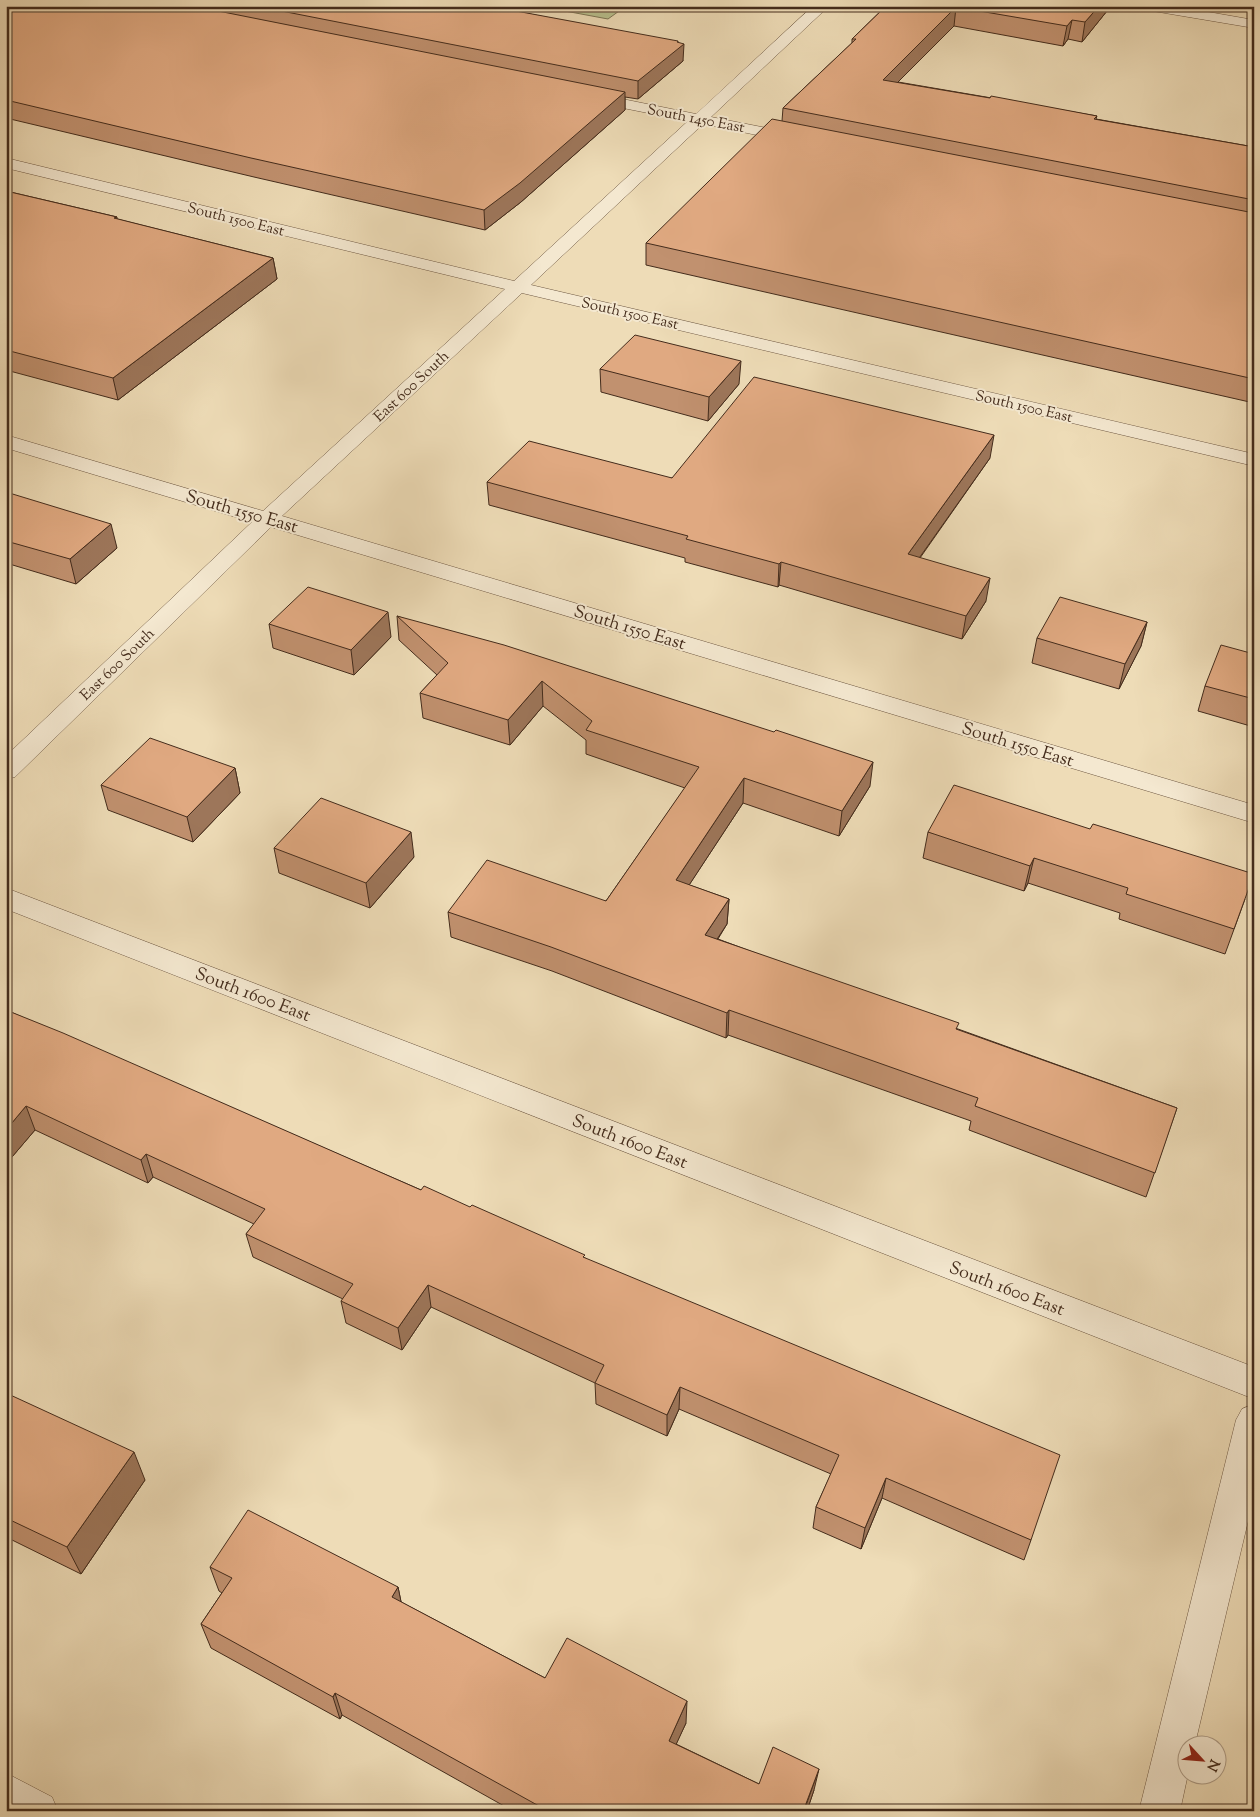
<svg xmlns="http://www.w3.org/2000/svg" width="1260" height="1817" font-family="'Sorts Mill Goudy',serif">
	<rect width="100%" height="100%" fill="#eedcb7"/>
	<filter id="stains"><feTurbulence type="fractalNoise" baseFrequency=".004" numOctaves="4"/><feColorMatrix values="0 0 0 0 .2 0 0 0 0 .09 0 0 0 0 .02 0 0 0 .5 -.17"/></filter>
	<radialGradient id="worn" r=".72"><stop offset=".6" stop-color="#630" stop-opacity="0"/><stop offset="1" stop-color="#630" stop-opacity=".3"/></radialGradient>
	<path fill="#b8c08e" stroke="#7e7655" d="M 538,6 L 626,6 L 608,19 Z"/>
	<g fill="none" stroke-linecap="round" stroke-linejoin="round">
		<defs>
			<path id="minor" d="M 813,6 L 829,6 L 711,117 L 802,135 L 804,138 L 802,141 L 796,143 L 703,124 L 531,285 L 1254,454 L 1254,466 L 522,293 L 282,516 L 1254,805 L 1254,823 L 271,527 L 15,777 L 6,779 L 6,756 L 252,522 L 6,448 L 6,435 L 263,511 L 505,289 L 6,168 L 6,158 L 514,281 L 688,121 L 583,100 L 580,97 L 583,94 L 588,92 L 696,114 Z
				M 1140,6 L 1174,6 L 1254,20 L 1254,28 L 1147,10 Z
				M 6,888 L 1254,1367 L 1254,1399 L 6,909 Z
				M 1254,1404 L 1254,1496 L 1195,1744 L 1188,1744 L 1188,1774 L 1180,1811 L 1139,1811 L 1236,1420 L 1242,1409 Z
				M 6,1773 L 52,1797 L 58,1811 L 6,1811 Z"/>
		</defs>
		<use href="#minor" stroke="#6e5843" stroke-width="1"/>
		<use href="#minor" fill="#f4e8d0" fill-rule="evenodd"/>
	</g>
	<path fill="#c1916f" stroke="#442c1c" d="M 6,6 L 489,6 L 678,43 L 683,61 L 638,99 L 625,97 L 625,110 L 521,202 L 485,230 L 254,177 L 6,118 Z
		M 886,6 L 1111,6 L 1082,42 L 1068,39 L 1063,46 L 954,26 L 898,82 L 1097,116 L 1096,119 L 1254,147 L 1254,403 L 646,265 L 646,243 L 782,121 L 783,108 L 852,43 L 852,39 Z
		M 6,191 L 117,217 L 117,219 L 273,258 L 277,279 L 118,400 L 6,370 Z
		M 600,369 L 739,384 L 708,421 L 601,392 Z
		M 990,458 L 920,558 L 986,601 L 962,639 L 779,585 L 778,587 L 685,562 L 685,558 L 489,505 L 487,482 L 672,478 Z
		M 6,492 L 117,548 L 76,584 L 6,563 Z
		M 397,616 L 870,786 L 839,836 L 743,803 L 689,885 L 729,899 L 727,924 L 718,939 L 958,1029 L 1177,1108 L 1146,1197 L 969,1130 L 971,1121 L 728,1035 L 726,1038 L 552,971 L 451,937 L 448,912 L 606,901 L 685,788 L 586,754 L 586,740 L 543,706 L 510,745 L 423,718 L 420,693 L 437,675 L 399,640 Z
		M 1147,622 L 1141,646 L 1119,689 L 1032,663 L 1037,638 Z
		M 269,624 L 391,637 L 354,675 L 273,648 Z
		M 1254,654 L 1254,727 L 1198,711 L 1205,686 Z
		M 235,768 L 240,793 L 193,842 L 108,810 L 101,785 Z
		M 928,832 L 1245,899 L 1225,954 L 1119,919 L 1120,913 L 1028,883 L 1024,891 L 923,858 Z
		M 274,848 L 414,857 L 370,908 L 279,873 Z
		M 6,1010 L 421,1190 L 585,1258 L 1031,1540 L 1024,1560 L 882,1498 L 861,1549 L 813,1528 L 816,1507 L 831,1474 L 679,1409 L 667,1436 L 596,1404 L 595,1383 L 431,1307 L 402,1350 L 346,1323 L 341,1301 L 343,1299 L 253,1257 L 246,1234 L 254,1224 L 153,1177 L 148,1183 L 35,1130 L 6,1164 Z
		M 6,1393 L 145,1480 L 81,1574 L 6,1537 Z
		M 210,1567 L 398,1587 L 401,1602 L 545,1678 L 686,1723 L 676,1744 L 759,1784 L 814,1790 L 807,1810 L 808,1811 L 513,1811 L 342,1715 L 340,1719 L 211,1648 L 201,1624 L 222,1593 L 219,1591 Z"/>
	<path fill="#9d765a" stroke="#442c1c" d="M 1099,6 L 1111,6 L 1082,42 L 1085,22 Z
		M 956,7 L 954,26 L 881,99 L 883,80 Z
		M 1072,20 L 1068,39 L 1063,46 L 1067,26 Z
		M 678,41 L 678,48 L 684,44 L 683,61 L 638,99 L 638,81 Z
		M 625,92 L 625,110 L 521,202 L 485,230 L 484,210 Z
		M 273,258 L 277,279 L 118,400 L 113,378 Z
		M 741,361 L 739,384 L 708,421 L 709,397 Z
		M 994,435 L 990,458 L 905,578 L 908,554 Z
		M 111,524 L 117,548 L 76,584 L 70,559 Z
		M 781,562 L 779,585 L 778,587 L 779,564 Z
		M 990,578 L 986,601 L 962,639 L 966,616 Z
		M 388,612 L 391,637 L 354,675 L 351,650 Z
		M 1147,622 L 1141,646 L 1119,689 L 1125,664 Z
		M 542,681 L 543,706 L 510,745 L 508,720 Z
		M 873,762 L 870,786 L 839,836 L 842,811 Z
		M 235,768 L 240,793 L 193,842 L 187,817 Z
		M 744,778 L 743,803 L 676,905 L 676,880 Z
		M 411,832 L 414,857 L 370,908 L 366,883 Z
		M 1034,858 L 1028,883 L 1024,891 L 1030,866 Z
		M 729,899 L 727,924 L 704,959 L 705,935 Z
		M 729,1010 L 728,1035 L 726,1038 L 727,1013 Z
		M 26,1106 L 35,1130 L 6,1164 L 6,1130 Z
		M 146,1154 L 153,1177 L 148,1183 L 141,1160 Z
		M 428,1285 L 431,1307 L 402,1350 L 398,1328 Z
		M 680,1387 L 679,1409 L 667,1436 L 667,1415 Z
		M 134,1452 L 145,1480 L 81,1574 L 67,1547 Z
		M 886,1478 L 882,1498 L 861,1549 L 865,1528 Z
		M 398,1587 L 403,1611 L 392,1597 Z
		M 335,1693 L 342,1715 L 340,1719 L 333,1697 Z
		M 687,1701 L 686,1723 L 668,1762 L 669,1741 Z
		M 819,1769 L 814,1790 L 807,1811 L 804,1811 Z"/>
	<path fill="#e0a981" stroke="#442c1c" d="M 6,6 L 193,6 L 625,92 L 520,183 L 484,210 L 251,158 L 6,100 Z
		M 256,6 L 489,6 L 678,41 L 677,42 L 684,44 L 638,81 Z
		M 886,6 L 1099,6 L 1085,22 L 1072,20 L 1067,26 L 956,7 L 883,80 L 990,98 L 991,96 L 1097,116 L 1094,119 L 1254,147 L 1254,200 L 783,108 L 856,39 L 852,39 Z
		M 772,119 L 1254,213 L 1254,379 L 646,243 Z
		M 6,191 L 117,217 L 114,218 L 273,258 L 113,378 L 6,350 Z
		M 635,335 L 741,361 L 709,397 L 600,369 Z
		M 754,377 L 994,435 L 908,554 L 990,578 L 966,616 L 781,562 L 779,564 L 686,539 L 688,536 L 487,482 L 529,441 L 672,478 Z
		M 6,492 L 111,524 L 70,559 L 6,541 Z
		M 308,587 L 388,612 L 351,650 L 269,624 Z
		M 1060,597 L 1147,622 L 1125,664 L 1037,638 Z
		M 397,616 L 504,645 L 774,732 L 776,730 L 873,762 L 842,811 L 744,778 L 676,880 L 729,899 L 705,935 L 959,1023 L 956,1029 L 1177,1108 L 1155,1173 L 975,1106 L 978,1098 L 729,1010 L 727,1013 L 551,947 L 448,912 L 487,860 L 606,901 L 699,767 L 586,730 L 592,721 L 542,681 L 508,720 L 420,693 L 448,663 Z
		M 1221,645 L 1254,654 L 1254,699 L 1205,686 Z
		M 150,738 L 235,768 L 187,817 L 101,785 Z
		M 954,785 L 1090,829 L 1093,824 L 1254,874 L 1234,929 L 1126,894 L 1128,888 L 1034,858 L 1030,866 L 928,832 Z
		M 321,798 L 411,832 L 366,883 L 274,848 Z
		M 6,1010 L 63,1033 L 421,1190 L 424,1186 L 470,1207 L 472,1205 L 585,1255 L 583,1257 L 1060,1455 L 1031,1540 L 886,1478 L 865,1528 L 816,1507 L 839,1455 L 680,1387 L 667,1415 L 595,1383 L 604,1365 L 428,1285 L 398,1328 L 341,1301 L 353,1284 L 246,1234 L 265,1209 L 146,1154 L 141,1160 L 26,1106 L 6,1130 Z
		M 6,1393 L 134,1452 L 67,1547 L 6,1518 Z
		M 248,1510 L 398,1587 L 392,1597 L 545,1678 L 567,1638 L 687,1701 L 669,1741 L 759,1784 L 773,1747 L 819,1769 L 804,1809 L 808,1811 L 548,1811 L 335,1693 L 333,1697 L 201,1624 L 232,1578 L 210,1567 Z"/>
	<g text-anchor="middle" stroke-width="4" stroke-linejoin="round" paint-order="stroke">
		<g font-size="15" fill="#442c1c" stroke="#f4e8d0">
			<text transform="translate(696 118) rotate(11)" y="5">South 1450 East</text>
			<text transform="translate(236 219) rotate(14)" y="5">South 1500 East</text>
			<text transform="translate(630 313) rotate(13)" y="5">South 1500 East</text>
			<text transform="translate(411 386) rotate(-43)" y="5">East 600 South</text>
			<text transform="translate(1024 406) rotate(13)" y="5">South 1500 East</text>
			<text transform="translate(117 664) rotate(-44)" y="5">East 600 South</text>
		</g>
		<g font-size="18" fill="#442c1c" stroke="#f4e8d0">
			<text transform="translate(242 511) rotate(16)" y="6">South 1550 East</text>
			<text transform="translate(630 627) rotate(17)" y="6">South 1550 East</text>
			<text transform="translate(1018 744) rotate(17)" y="6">South 1550 East</text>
			<text transform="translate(253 994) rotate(21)" y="6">South 1600 East</text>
			<text transform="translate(630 1141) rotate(21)" y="6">South 1600 East</text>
			<text transform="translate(1007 1288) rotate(21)" y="6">South 1600 East</text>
		</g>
	</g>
	<rect width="1260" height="1817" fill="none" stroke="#eedcb7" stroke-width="25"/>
	<rect x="8" y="8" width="1245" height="1802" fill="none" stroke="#442c1c" stroke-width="2.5"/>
	<rect x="12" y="12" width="1235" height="1792" fill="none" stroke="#442c1c"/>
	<g transform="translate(1202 1760) rotate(116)"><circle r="24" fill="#f4e8d0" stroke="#ae9d88"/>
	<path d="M0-4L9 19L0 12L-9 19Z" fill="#8f2418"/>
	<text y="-8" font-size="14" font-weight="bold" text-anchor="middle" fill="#442c1c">N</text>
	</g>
	<rect width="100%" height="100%" filter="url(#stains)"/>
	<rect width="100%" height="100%" fill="url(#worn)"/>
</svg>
